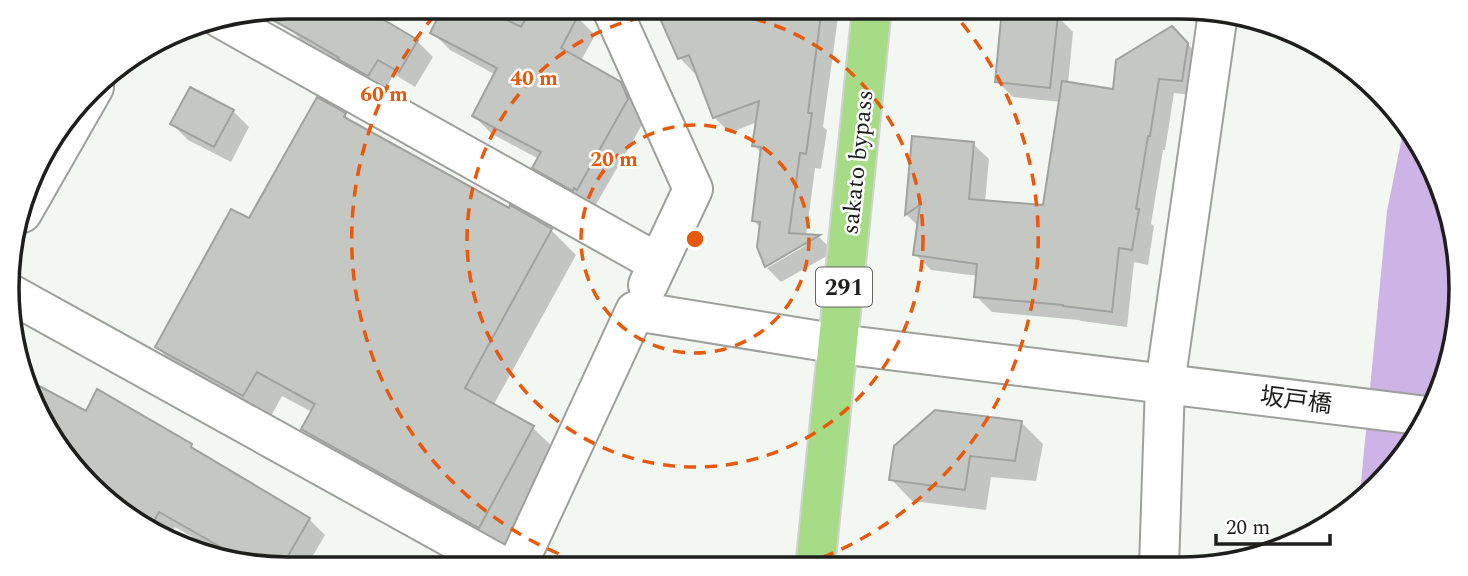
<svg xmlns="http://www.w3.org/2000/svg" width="1468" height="576" font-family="Spectral,'Noto Sans JP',serif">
	<rect width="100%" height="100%" fill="#f3f7f2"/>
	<path fill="#ceb3e7" d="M 1404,127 L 1432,163 L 1460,269 L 1446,378 L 1413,444 L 1365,500 L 1359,503 L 1387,211 Z"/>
	<path fill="#0003" d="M 296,7 L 365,7 L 363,10 L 417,41 L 433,57 L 415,87 L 394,74 L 385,90 L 302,41 L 286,25 Z
		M 445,7 L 557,7 L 577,17 L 595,35 L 581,61 L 620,83 L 638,102 L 646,118 L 595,206 L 552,185 L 534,167 L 539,159 L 492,134 L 474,116 L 496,75 L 450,50 L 432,32 Z
		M 657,7 L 827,7 L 838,17 L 823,127 L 827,130 L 821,169 L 815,168 L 806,236 L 819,237 L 834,252 L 781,282 L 767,268 L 805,246 L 803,243 L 761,228 L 753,220 L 762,154 L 754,145 L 757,122 L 730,133 L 714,117 L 697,73 L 695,74 L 680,58 Z
		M 1057,16 L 1073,32 L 1068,84 L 1115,91 L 1172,28 L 1203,60 L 1198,96 L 1174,93 L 1165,150 L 1163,150 L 1151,224 L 1154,226 L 1148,265 L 1134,262 L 1127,327 L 1081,321 L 1079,320 L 992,312 L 976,296 L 978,276 L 931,270 L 915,254 L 919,227 L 907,215 L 913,138 L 973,144 L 989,159 L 985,202 L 1044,207 L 1061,102 L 1013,97 L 997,81 Z
		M 233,111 L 249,127 L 231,162 L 188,140 L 172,124 Z
		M 345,115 L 355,125 L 509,210 L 551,230 L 576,255 L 493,406 L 533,428 L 558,452 L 504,551 L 328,454 L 303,429 L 312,412 L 282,396 L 269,420 L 181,372 L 157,347 L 249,221 Z
		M 40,389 L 86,413 L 191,446 L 201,456 L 309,519 L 325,535 L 305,569 L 288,569 L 232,560 L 175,527 L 168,538 L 117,511 L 54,444 L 35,397 Z
		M 1021,422 L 1043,444 L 1036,481 L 991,477 L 986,510 L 912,501 L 891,479 Z"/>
	<path fill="#c5c7c3" stroke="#9fa29e" stroke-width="2" d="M 288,7 L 362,7 L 418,40 L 399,72 L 378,60 L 368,76 L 338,59 L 339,58 L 309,40 L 258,12 Z
		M 443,7 L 481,7 L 521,27 L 532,7 L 561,7 L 578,16 L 561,48 L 621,82 L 628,99 L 577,190 L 574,188 L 573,191 L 532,168 L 541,152 L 472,116 L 497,68 L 430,33 Z
		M 655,7 L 822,7 L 808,113 L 812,113 L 806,154 L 800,153 L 789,233 L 820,235 L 765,267 L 757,247 L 760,222 L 752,221 L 761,147 L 752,146 L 759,101 L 713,118 L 689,55 L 678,59 Z
		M 1002,9 L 1058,15 L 1050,88 L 995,82 Z
		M 1172,26 L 1188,43 L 1182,81 L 1159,79 L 1150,136 L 1148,136 L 1136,209 L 1139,209 L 1132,250 L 1119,248 L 1112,312 L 1063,306 L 1063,305 L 974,297 L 977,264 L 913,255 L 920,205 L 905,215 L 912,136 L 974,142 L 969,199 L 1043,205 L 1062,81 L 1113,89 L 1116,60 Z
		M 190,87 L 234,110 L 214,147 L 170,124 Z
		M 317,97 L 346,113 L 344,117 L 509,208 L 510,205 L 552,229 L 465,388 L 534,426 L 479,528 L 301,429 L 315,404 L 257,372 L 243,396 L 155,347 L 231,209 L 249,218 Z
		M 28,380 L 86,411 L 97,389 L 192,444 L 191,447 L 310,518 L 281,568 L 247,562 L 159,512 L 150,528 L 117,511 L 54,444 Z
		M 935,410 L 1022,421 L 1015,461 L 970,456 L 965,490 L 889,480 L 894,446 Z"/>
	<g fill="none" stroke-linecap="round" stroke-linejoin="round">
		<defs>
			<path id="minor" d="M 611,7 L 693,189 L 648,285
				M 220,18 L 658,263
				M 22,213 L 94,87
				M 11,294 L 506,568
				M 1159,567 L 1165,384 L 1218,13
				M 516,568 L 635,311 L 839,344 L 1427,416"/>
			<path id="highway" d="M 815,568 L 872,7"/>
		</defs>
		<use href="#minor" stroke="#9ea09c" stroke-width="42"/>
		<use href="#highway" stroke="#d2d2d2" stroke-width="42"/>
		<use href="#minor" stroke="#fff" stroke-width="38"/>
		<use href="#highway" stroke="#a5dc85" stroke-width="38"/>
	</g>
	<g fill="none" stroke="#e8590c" stroke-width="3.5" stroke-dasharray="12 9">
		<circle cx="695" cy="239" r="114"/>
		<circle cx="695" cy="239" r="228"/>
		<path d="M598 568A343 343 0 0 1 442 7M948 7A343 343 0 0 1 795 567"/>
	</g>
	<g text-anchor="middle" stroke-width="5" stroke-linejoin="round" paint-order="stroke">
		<rect fill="#fff" stroke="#626261" stroke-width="2" x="816" y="267.5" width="56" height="39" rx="5"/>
		<g font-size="23" font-weight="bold" fill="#1e1f1d">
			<text x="844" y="295">291</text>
		</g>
		<g font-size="24" fill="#1e1f1d" stroke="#fff">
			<text transform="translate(857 162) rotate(-84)" y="8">sakato bypass</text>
			<text transform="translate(1296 400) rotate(7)" y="8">坂戸橋</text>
		</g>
	</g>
	<path d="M0 0H1468V576H0ZM288 19H1180A269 269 0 0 1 1449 288V288A269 269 0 0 1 1180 557H288A269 269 0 0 1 19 288V288A269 269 0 0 1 288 19Z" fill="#fff" fill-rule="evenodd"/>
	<path fill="none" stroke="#1e1f1d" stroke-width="3.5" d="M288 19H1180A269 269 0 0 1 1449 288V288A269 269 0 0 1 1180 557H288A269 269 0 0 1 19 288V288A269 269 0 0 1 288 19Z"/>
	<circle cx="695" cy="239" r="10" fill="#e8590c" stroke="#fff" stroke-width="3.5"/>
	<g font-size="21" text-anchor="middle" font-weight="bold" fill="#e8590c" stroke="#fff" stroke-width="5" stroke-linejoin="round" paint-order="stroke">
		<text x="534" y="85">40 m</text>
		<text x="384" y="101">60 m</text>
		<text x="614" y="166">20 m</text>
	</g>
	<path d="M1216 534v10h114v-10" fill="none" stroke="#1e1f1d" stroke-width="3.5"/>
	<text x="1226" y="534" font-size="21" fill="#1e1f1d" stroke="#ffffff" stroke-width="5" paint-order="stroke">20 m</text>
</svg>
